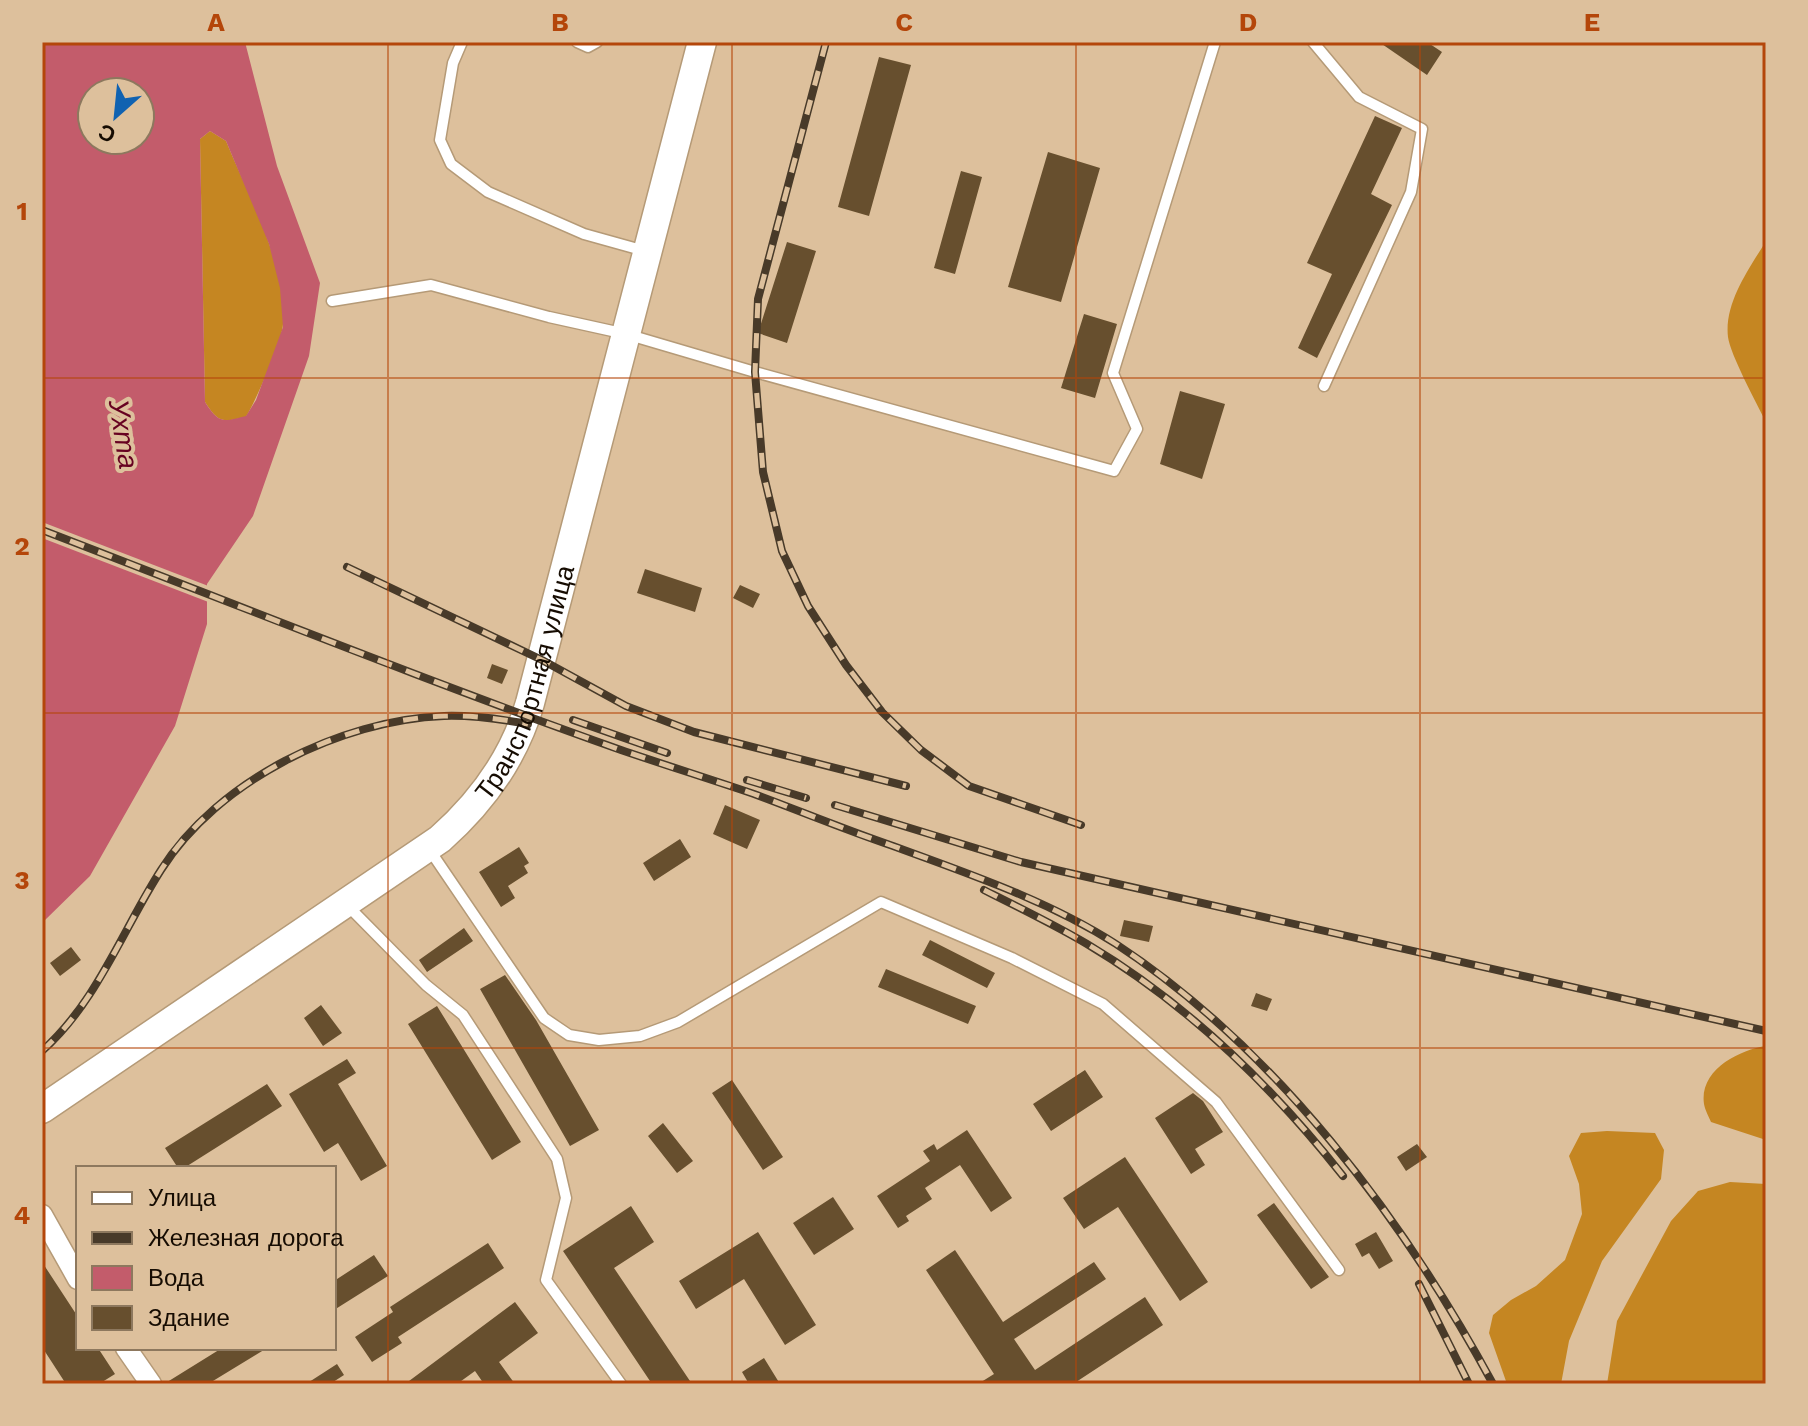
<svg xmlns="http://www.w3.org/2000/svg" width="1808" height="1426" font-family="'Work Sans',sans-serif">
	<rect width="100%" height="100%" fill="#ddc09c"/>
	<path fill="#c58622" d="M 210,131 L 226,141 C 249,198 286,261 283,324 C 282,342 256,400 246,417 C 223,422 219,424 205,402 L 200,139 Z
		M 1766,241 L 1766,422 C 1757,404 1730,354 1728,337 C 1724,303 1749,269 1766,241 Z
		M 1766,1046 L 1766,1140 L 1711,1122 C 1709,1117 1705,1110 1704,1104 C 1699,1070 1739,1050 1766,1046 Z
		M 1607,1131 L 1655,1133 L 1664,1150 L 1661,1179 L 1602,1261 L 1569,1341 L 1561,1384 L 1507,1384 L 1489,1333 L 1493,1315 L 1511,1300 L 1536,1286 L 1565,1260 L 1582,1214 L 1579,1184 L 1569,1156 L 1581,1133 Z
		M 1730,1182 L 1766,1184 L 1766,1384 L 1607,1384 L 1617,1321 L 1671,1221 L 1698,1191 Z"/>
	<path fill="#c35c6b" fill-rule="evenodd" d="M 42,42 L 245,42 L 277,166 L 320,283 L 309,356 L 253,516 L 207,584 L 207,624 L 175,726 L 90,876 L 42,923 ZM 92,92 L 140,92 L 140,140 L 92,140 ZM 210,131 L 226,141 L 269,244 L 280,288 L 283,327 L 256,400 L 246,416 C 223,422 219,424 205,402 L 200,139 Z"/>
	<path fill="#ddc09c" d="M 42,522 L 211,587 L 211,603 L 42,538 Z"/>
	<path fill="#674f2e" d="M 1379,42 L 1427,42 L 1442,52 L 1427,75 Z
		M 879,57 L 911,65 L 869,216 L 838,207 Z
		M 1375,116 L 1402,128 L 1371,194 L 1392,205 L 1317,358 L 1298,348 L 1332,274 L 1307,263 Z
		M 1048,152 L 1100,168 L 1061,302 L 1008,287 Z
		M 961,171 L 982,177 L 955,274 L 934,268 Z
		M 787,242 L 816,251 L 787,343 L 758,333 Z
		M 1084,314 L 1117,324 L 1095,398 L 1061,388 Z
		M 1180,391 L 1225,404 L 1202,479 L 1160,464 Z
		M 645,569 L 702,588 L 695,612 L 637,593 Z
		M 740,585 L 760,594 L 753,608 L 733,598 Z
		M 492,664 L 508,670 L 502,684 L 487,678 Z
		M 725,805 L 760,820 L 747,849 L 713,834 Z
		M 680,839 L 691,857 L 654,881 L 643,863 Z
		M 519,847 L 529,863 L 524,866 L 528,873 L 508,886 L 515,898 L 501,907 L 479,872 Z
		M 1124,920 L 1153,926 L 1149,942 L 1120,936 Z
		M 464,928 L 473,941 L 427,972 L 419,960 Z
		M 930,940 L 995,973 L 987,988 L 922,955 Z
		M 71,947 L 81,960 L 60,976 L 50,963 Z
		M 886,969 L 976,1006 L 968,1024 L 878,987 Z
		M 505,975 L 536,1020 L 599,1130 L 570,1146 L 480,989 Z
		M 1256,993 L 1272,999 L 1267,1011 L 1251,1006 Z
		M 321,1005 L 342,1033 L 323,1046 L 304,1018 Z
		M 437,1006 L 521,1142 L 492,1160 L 408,1024 Z
		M 347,1059 L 356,1073 L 338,1084 L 387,1166 L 361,1181 L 338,1143 L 324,1152 L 289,1094 Z
		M 1085,1070 L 1103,1097 L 1051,1131 L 1033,1104 Z
		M 732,1080 L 783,1157 L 763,1170 L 712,1093 Z
		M 267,1084 L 282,1106 L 184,1168 L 178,1168 L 165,1148 Z
		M 1193,1093 L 1203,1101 L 1223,1132 L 1195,1149 L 1205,1165 L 1191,1174 L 1155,1118 Z
		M 663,1123 L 693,1161 L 677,1173 L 648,1136 Z
		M 967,1130 L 1012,1198 L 991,1212 L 960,1165 L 925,1188 L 932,1199 L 906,1216 L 909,1221 L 898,1228 L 877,1196 L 930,1161 L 923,1151 L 934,1144 L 937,1150 Z
		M 1417,1144 L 1427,1157 L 1406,1171 L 1397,1157 Z
		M 1125,1157 L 1208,1282 L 1180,1301 L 1118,1207 L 1084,1229 L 1063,1198 Z
		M 833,1197 L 854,1229 L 814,1255 L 793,1223 Z
		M 1274,1203 L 1329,1277 L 1311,1289 L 1257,1215 Z
		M 631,1206 L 654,1242 L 614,1268 L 692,1384 L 652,1384 L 563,1251 Z
		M 758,1232 L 816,1325 L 785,1345 L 744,1279 L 696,1309 L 679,1281 Z
		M 1376,1232 L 1393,1261 L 1379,1269 L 1369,1253 L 1362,1257 L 1355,1244 Z
		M 488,1243 L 504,1268 L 398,1337 L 402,1343 L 372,1362 L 355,1337 L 393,1312 L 390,1307 Z
		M 955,1250 L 1003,1322 L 1094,1262 L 1106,1279 L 1014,1339 L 1035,1370 L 1145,1297 L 1163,1325 L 1073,1384 L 978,1384 L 994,1374 L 926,1270 Z
		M 374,1255 L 388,1276 L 334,1310 L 334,1281 Z
		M 42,1262 L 78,1317 L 78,1348 L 98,1348 L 115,1374 L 99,1384 L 66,1384 L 42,1347 Z
		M 515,1302 L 538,1333 L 499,1362 L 515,1384 L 484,1384 L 475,1371 L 457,1384 L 405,1384 Z
		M 222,1348 L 267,1348 L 208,1384 L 164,1384 Z
		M 764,1358 L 780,1384 L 749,1384 L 742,1372 Z
		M 337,1364 L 344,1375 L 330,1384 L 306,1384 Z"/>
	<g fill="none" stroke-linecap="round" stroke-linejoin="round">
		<defs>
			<path id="lane" d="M 462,42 L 453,63 L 440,140 L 451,164 L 488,192 L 584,234 L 645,251
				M 577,42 L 588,47 L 597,42
				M 1313,42 L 1359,97 L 1422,129 L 1411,192 L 1324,386
				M 332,301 L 431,285 L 549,317 L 626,334 L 755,372 L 1114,471 L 1137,429 L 1113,373 L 1215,42
				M 429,849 L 544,1018 L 569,1035 L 599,1040 L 640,1036 L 678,1022 L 881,902 L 1012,958 L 1103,1004 L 1216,1102 L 1339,1270
				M 348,906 L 426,985 L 463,1015 L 557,1159 L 566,1198 L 546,1280 L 621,1384"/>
			<path id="street" d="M 42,1215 L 78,1279
				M 126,1348 L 151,1384"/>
			<g id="secondary">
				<path id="s1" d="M 42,1109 L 440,839 C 483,801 514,758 530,703 L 702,42"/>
			</g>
		</defs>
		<use href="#lane" stroke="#b59a77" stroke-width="13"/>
		<use href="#street" stroke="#b59a77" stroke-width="23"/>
		<use href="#secondary" stroke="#b59a77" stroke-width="31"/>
		<use href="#lane" stroke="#fff" stroke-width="10"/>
		<use href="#street" stroke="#fff" stroke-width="20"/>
		<use href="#secondary" stroke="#fff" stroke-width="28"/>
		<defs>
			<path id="rail" d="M 826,42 L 758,299 L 755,372 L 763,472 L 782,551 L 808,606 L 846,665 L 882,712 L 921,750 L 969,786 L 1081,825
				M 42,530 C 235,604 427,681 621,750 C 665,765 710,779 754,794 C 800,811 846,830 893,846 C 969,874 1047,900 1116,944 C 1276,1049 1403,1218 1493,1384
				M 347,567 L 542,660 L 626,706 L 694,732 L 906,786
				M 573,720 L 667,753
				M 747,780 L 806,798
				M 835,805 L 1021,862 L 1766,1031
				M 984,890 C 1018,907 1053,924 1087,944 C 1186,1003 1272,1086 1343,1176
				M 42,1051 C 97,1002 122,931 161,870 C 217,781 340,720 444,716 C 472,715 500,719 528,724
				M 1419,1284 L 1469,1384"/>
		</defs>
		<use href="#rail" stroke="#483a29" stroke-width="8"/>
		<use href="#rail" stroke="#ddc09c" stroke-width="5" stroke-dasharray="15" stroke-linecap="butt"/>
	</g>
	<path fill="none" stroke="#b4460a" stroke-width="2" stroke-opacity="0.55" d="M 388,42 L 388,1384M 732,42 L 732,1384M 1076,42 L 1076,1384M 1420,42 L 1420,1384M 42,378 L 1766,378M 42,713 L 1766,713M 42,1048 L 1766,1048"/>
	<g text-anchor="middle" stroke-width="8" stroke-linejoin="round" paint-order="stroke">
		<g font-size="26" fill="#160c02" stroke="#ddc09c">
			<text dy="9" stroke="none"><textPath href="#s1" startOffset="664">Транспортная улица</textPath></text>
		</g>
		<g font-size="28" font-style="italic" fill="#670221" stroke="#ddc09c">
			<text transform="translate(124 434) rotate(81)" y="10">Ухта</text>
		</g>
	</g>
	<rect width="1808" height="1426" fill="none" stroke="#ddc09c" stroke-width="88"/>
	<rect x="76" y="1166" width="260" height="184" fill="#ddc09c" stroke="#8d785e" stroke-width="2"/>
	<rect x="92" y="1192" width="40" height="12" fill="#ffffff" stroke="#8d785e" stroke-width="2"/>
	<text x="148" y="1206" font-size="24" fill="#160c02">Улица</text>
	<rect x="92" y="1232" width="40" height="12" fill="#483a29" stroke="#8d785e" stroke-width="2"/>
	<text x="148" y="1246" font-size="24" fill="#160c02">Железная дорога</text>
	<rect x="92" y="1266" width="40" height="24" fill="#c35c6b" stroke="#8d785e" stroke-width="2"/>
	<text x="148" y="1286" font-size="24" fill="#160c02">Вода</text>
	<rect x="92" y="1306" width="40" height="24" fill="#674f2e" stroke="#8d785e" stroke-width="2"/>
	<text x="148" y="1326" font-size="24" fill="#160c02">Здание</text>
	<g transform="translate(116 116) rotate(207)"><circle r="38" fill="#ddc09c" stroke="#8d785e" stroke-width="2"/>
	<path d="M0-6L14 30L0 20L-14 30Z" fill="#1062b1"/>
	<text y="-12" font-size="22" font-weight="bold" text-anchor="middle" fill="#160c02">С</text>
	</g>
	<rect x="44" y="44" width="1720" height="1338" fill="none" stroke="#b4460a" stroke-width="3"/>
	<g font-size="26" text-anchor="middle" font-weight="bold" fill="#b4460a">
		<text x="216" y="31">A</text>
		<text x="560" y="31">B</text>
		<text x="904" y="31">C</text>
		<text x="1248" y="31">D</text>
		<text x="1592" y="31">E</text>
		<text x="22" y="220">1</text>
		<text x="22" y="555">2</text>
		<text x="22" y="889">3</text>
		<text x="22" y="1224">4</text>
	</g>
</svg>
